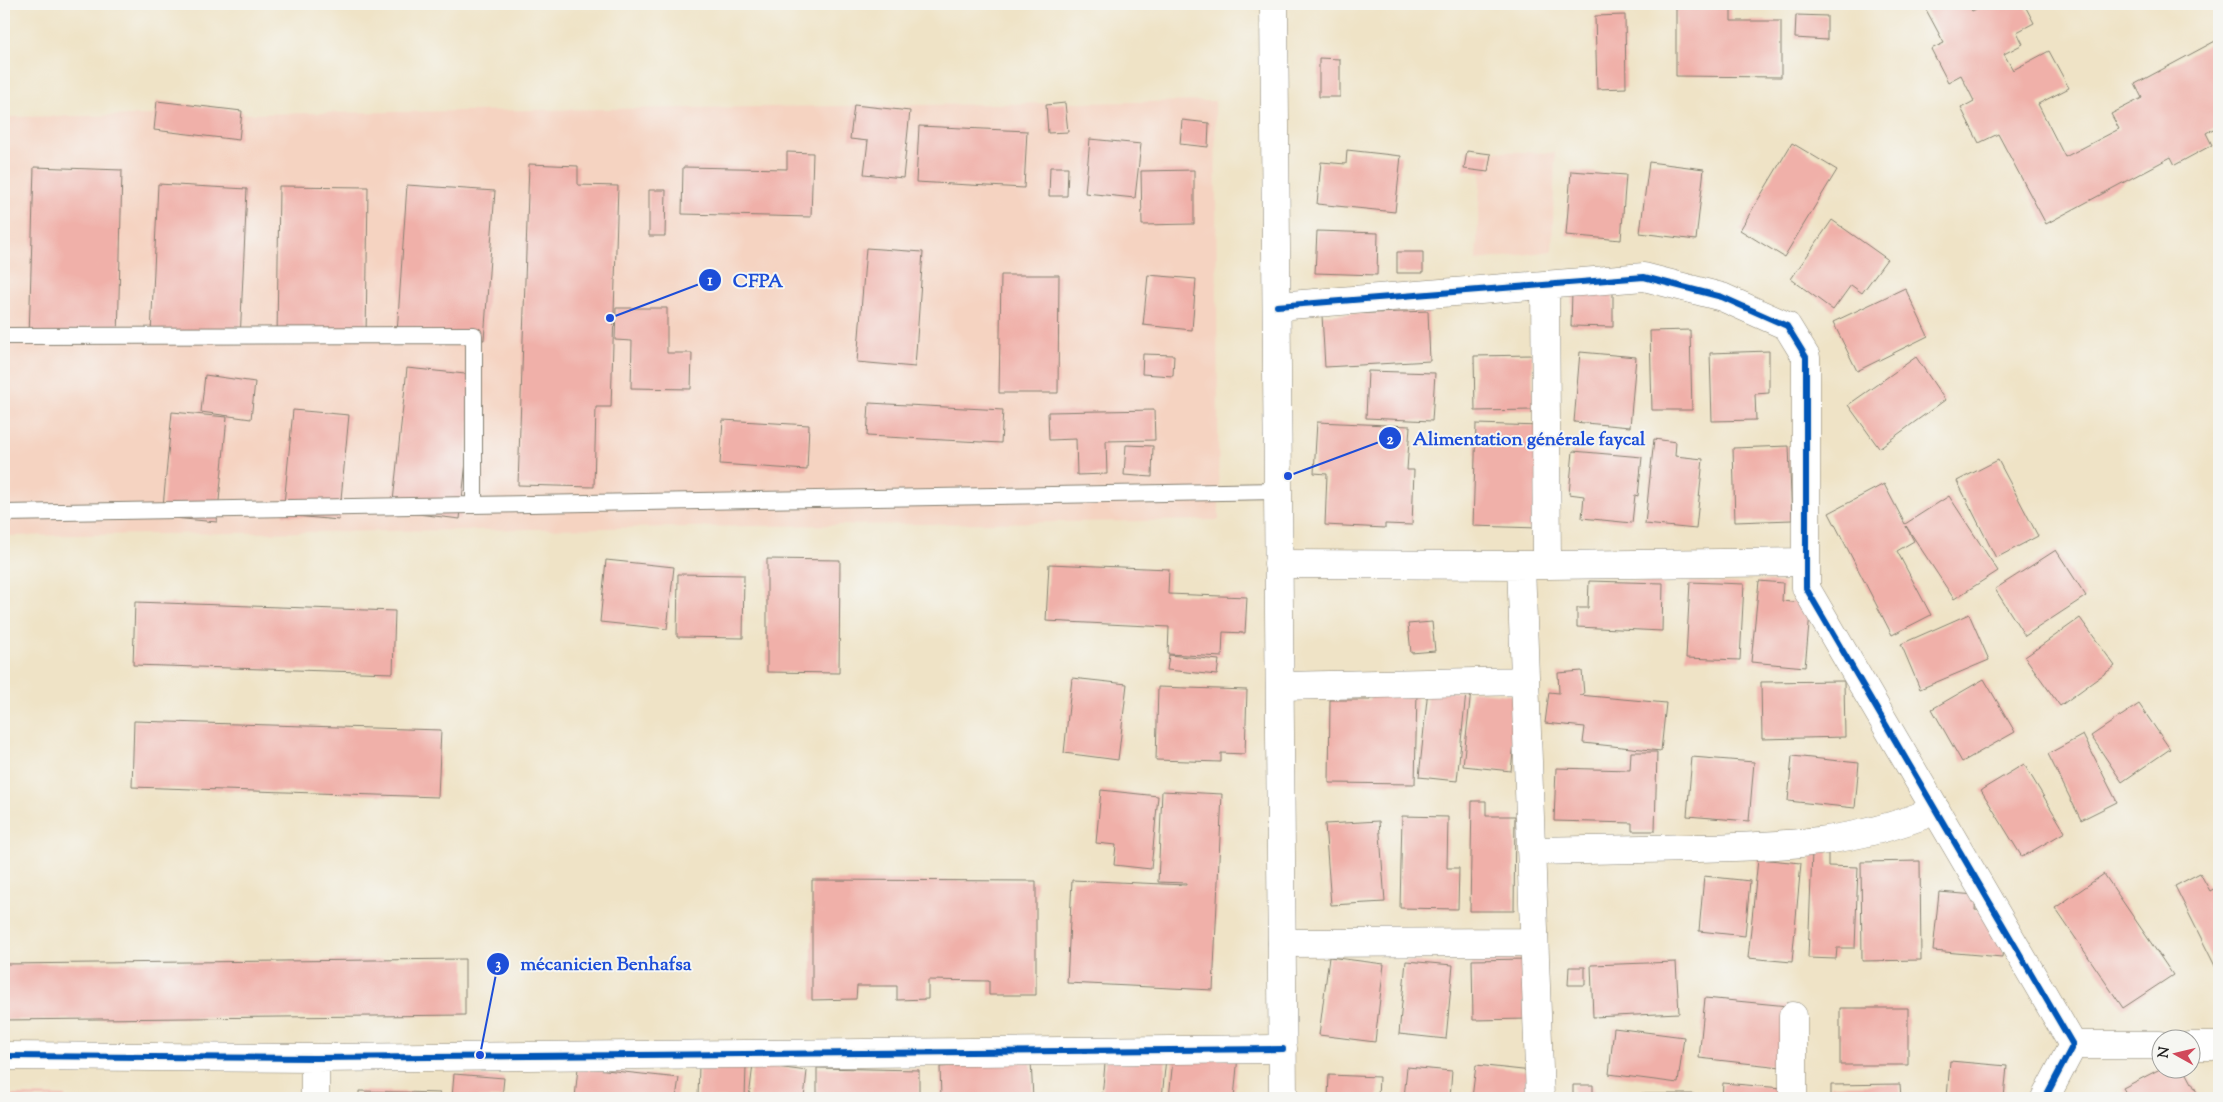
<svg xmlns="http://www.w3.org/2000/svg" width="2223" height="1102" font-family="'Sorts Mill Goudy',serif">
	<rect width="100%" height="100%" fill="#f6f6f2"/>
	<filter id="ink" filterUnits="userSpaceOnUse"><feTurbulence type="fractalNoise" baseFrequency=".02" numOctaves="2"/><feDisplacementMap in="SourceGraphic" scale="10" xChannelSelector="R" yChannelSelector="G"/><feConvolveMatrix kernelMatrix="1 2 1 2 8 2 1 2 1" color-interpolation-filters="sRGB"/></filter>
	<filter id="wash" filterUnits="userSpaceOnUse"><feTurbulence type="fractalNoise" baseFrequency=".0096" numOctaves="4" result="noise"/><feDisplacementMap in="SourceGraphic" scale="20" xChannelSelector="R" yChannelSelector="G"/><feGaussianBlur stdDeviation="1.12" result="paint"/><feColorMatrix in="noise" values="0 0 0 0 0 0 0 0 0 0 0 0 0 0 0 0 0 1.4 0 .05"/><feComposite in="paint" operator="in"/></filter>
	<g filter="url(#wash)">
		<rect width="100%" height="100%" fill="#efe3c6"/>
		<path fill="#f5d3c1" d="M 1215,101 L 1219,520 L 4,536 L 4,117 Z
			M 1482,151 L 1555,153 L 1552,251 L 1476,260 Z"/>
		<g id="blocks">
			<path fill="#f0b0a9" d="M 1676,4 L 1731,4 L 1731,21 L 1781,21 L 1781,77 L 1676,76 Z
				M 1923,4 L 1968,4 L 1972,11 L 1986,4 L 2024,4 L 2034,23 L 2017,32 L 2023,44 L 2004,54 L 2013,70 L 2049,51 L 2069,88 L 2038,104 L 2065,157 L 2119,129 L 2111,114 L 2142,98 L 2135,84 L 2219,39 L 2219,132 L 2217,127 L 2206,133 L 2212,145 L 2175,165 L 2171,157 L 2046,224 L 1998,134 L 1979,143 L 1961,108 L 1974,101 L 1961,75 L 1948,82 L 1931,49 L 1944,43 Z
				M 1625,15 L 1626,88 L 1597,89 L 1595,16 Z
				M 1796,15 L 1827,16 L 1827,40 L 1795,38 Z
				M 1319,58 L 1340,59 L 1340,97 L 1319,97 Z
				M 157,101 L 242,111 L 239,140 L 154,130 Z
				M 1065,103 L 1068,132 L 1048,133 L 1046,105 Z
				M 854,105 L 910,111 L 903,178 L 864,174 L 868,141 L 850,139 Z
				M 1182,120 L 1209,123 L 1208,147 L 1180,144 Z
				M 919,126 L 1027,131 L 1024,188 L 916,182 Z
				M 1090,139 L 1141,144 L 1135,198 L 1085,193 Z
				M 1792,143 L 1837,170 L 1784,257 L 1740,230 Z
				M 1347,150 L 1401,156 L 1395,212 L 1317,204 L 1321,162 L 1346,164 Z
				M 1467,151 L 1491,154 L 1488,172 L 1464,169 Z
				M 787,152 L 813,153 L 811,217 L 682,214 L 683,167 L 787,169 Z
				M 1649,162 L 1704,169 L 1696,240 L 1640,233 Z
				M 529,164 L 578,166 L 578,185 L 618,186 L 611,407 L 596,407 L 594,487 L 518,485 Z
				M 34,167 L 122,170 L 118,340 L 29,338 Z
				M 1050,167 L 1068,167 L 1067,196 L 1049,196 Z
				M 1194,170 L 1194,224 L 1142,225 L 1141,171 Z
				M 1571,171 L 1626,175 L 1621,240 L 1566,235 Z
				M 158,184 L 247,189 L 240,340 L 151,335 Z
				M 407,185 L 495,191 L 484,340 L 397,333 Z
				M 279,186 L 368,187 L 366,339 L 277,338 Z
				M 649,190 L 666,190 L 665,236 L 649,236 Z
				M 1832,220 L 1887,259 L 1862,293 L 1851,285 L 1833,310 L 1791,279 Z
				M 1317,231 L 1378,233 L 1377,275 L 1315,273 Z
				M 866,248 L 923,252 L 915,367 L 857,362 Z
				M 1397,252 L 1423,252 L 1423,273 L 1397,273 Z
				M 1001,275 L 1059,275 L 1058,393 L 999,393 Z
				M 1148,275 L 1196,279 L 1192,330 L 1143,325 Z
				M 1905,288 L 1928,336 L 1857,371 L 1833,322 Z
				M 1572,292 L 1613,293 L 1613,327 L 1571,326 Z
				M 616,308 L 667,308 L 667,353 L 692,353 L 691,389 L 631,388 L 632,341 L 615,340 Z
				M 1428,311 L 1430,361 L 1325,367 L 1322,315 Z
				M 1690,330 L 1692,410 L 1652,410 L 1650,331 Z
				M 1769,351 L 1769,393 L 1755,394 L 1756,420 L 1712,421 L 1710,353 Z
				M 1580,352 L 1636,357 L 1630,427 L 1574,422 Z
				M 1143,354 L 1174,355 L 1173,376 L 1142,374 Z
				M 1532,355 L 1533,410 L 1475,411 L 1474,356 Z
				M 1916,357 L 1945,400 L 1879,448 L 1848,405 Z
				M 407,368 L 475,375 L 460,519 L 392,511 Z
				M 1368,371 L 1435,373 L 1432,421 L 1366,418 Z
				M 205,375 L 255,382 L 251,419 L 201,412 Z
				M 869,403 L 1003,410 L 1001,443 L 867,436 Z
				M 293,410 L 349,415 L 339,520 L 283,515 Z
				M 1154,410 L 1155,440 L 1106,441 L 1107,474 L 1077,475 L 1076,439 L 1049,440 L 1048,412 Z
				M 172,412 L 227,417 L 217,522 L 162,517 Z
				M 723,420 L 809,425 L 807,470 L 720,464 Z
				M 1317,422 L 1410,426 L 1407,470 L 1414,470 L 1412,525 L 1385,524 L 1385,528 L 1325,525 L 1327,474 L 1314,473 Z
				M 1476,424 L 1541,426 L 1538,528 L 1473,526 Z
				M 1654,439 L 1676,442 L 1675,456 L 1703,459 L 1696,529 L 1645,524 Z
				M 1126,445 L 1153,446 L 1152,477 L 1124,475 Z
				M 1789,446 L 1792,520 L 1735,522 L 1733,448 Z
				M 1573,451 L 1642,457 L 1638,496 L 1635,495 L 1632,523 L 1582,518 L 1584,496 L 1569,494 Z
				M 1998,460 L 2038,536 L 1996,558 L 1957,481 Z
				M 1884,484 L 1905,524 L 1949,496 L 1998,571 L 1954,599 L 1906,526 L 1914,541 L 1897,551 L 1931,615 L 1892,635 L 1829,513 Z
				M 2056,550 L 2086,596 L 2025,636 L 1995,589 Z
				M 767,559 L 840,560 L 839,673 L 767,672 Z
				M 606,560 L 674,567 L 667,629 L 600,622 Z
				M 1049,564 L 1169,569 L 1168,594 L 1247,597 L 1245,633 L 1223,632 L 1222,657 L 1168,654 L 1169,627 L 1046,621 Z
				M 678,574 L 744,575 L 743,638 L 677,637 Z
				M 1589,581 L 1663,583 L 1662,631 L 1577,627 L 1577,608 L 1588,608 Z
				M 1759,581 L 1783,583 L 1782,601 L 1811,604 L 1805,667 L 1751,662 Z
				M 1690,582 L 1744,584 L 1740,660 L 1686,658 Z
				M 135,602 L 395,611 L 393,673 L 133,665 Z
				M 1969,614 L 1989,660 L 1920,689 L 1901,644 Z
				M 2080,618 L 2115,666 L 2060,706 L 2025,657 Z
				M 1432,622 L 1435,651 L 1411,653 L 1408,624 Z
				M 1169,655 L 1219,660 L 1217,675 L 1167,670 Z
				M 1582,671 L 1584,694 L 1579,695 L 1666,703 L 1661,751 L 1583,743 L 1585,727 L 1545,723 L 1549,692 L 1559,693 L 1558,673 Z
				M 1072,678 L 1127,684 L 1118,760 L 1064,753 Z
				M 1984,679 L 2015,732 L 1962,762 L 1932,709 Z
				M 1844,681 L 1845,737 L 1762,739 L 1761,682 Z
				M 1158,687 L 1247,690 L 1245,754 L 1221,753 L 1221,762 L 1156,760 Z
				M 1428,689 L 1466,693 L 1457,781 L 1419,777 Z
				M 1370,691 L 1417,692 L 1415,784 L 1329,783 L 1330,700 L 1370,700 Z
				M 1471,691 L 1519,696 L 1511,771 L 1463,766 Z
				M 2139,704 L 2170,749 L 2122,782 L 2091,736 Z
				M 134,721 L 441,730 L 438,797 L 132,787 Z
				M 2083,735 L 2117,802 L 2081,820 L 2048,754 Z
				M 1631,752 L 1657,752 L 1655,831 L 1632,831 L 1632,823 L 1554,821 L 1556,768 L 1630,770 Z
				M 1792,756 L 1859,763 L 1855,808 L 1788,801 Z
				M 1692,757 L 1754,762 L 1749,821 L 1687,816 Z
				M 2024,764 L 2065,832 L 2022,857 L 1981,790 Z
				M 1101,790 L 1158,796 L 1151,869 L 1114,865 L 1116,845 L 1096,843 Z
				M 1162,791 L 1222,794 L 1213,990 L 1067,983 L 1072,880 L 1186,885 L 1186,883 L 1158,882 Z
				M 1472,801 L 1486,801 L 1486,816 L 1515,816 L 1514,911 L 1470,911 Z
				M 1402,816 L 1448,817 L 1447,868 L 1459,868 L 1458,909 L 1400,908 Z
				M 1379,821 L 1385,902 L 1331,905 L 1325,824 Z
				M 1812,851 L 1828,851 L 1828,866 L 1858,867 L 1855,948 L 1837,948 L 1836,959 L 1808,958 Z
				M 1758,859 L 1801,863 L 1792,962 L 1748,958 Z
				M 1920,861 L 1921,960 L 1862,961 L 1861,862 Z
				M 2200,873 L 2210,891 L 2219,886 L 2219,974 L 2175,886 Z
				M 2104,874 L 2173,975 L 2123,1008 L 2055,908 Z
				M 1704,876 L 1750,881 L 1745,936 L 1699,931 Z
				M 812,880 L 1036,881 L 1036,995 L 989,995 L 989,981 L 928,980 L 928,999 L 897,1000 L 897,986 L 857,986 L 856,999 L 812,1000 Z
				M 1939,892 L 1976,895 L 1975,910 L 2006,912 L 2002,957 L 1933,951 Z
				M 1329,957 L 1384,964 L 1375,1042 L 1319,1035 Z
				M 465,959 L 465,1015 L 4,1020 L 4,964 Z
				M 1527,959 L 1528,1019 L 1473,1020 L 1472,960 Z
				M 1406,961 L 1453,965 L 1446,1039 L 1399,1034 Z
				M 1676,962 L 1679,1013 L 1593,1017 L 1591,965 Z
				M 1569,967 L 1585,967 L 1585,985 L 1568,985 Z
				M 1705,998 L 1788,1006 L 1781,1067 L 1699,1058 Z
				M 1840,1008 L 1908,1008 L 1908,1065 L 1840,1065 Z
				M 1614,1028 L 1684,1037 L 1678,1083 L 1609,1074 Z
				M 1174,1050 L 1238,1056 L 1234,1098 L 1169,1098 Z
				M 1106,1052 L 1166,1058 L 1162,1098 L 1102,1098 Z
				M 1031,1061 L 1033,1098 L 941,1098 L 940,1067 Z
				M 1950,1061 L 2007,1066 L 2004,1098 L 1947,1098 Z
				M 753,1064 L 807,1071 L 804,1098 L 749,1098 Z
				M 699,1065 L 746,1067 L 745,1098 L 698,1098 Z
				M 1476,1065 L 1541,1072 L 1538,1098 L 1472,1098 Z
				M 578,1067 L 679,1078 L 676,1098 L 575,1098 Z
				M 1407,1067 L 1452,1071 L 1450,1098 L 1404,1098 Z
				M 817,1068 L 919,1070 L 919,1098 L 817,1098 Z
				M 2160,1069 L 2185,1070 L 2200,1098 L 2129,1098 L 2123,1088 Z
				M 454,1074 L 504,1078 L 502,1098 L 452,1098 Z
				M 1329,1075 L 1379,1077 L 1378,1098 L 1328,1098 Z
				M 1723,1083 L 1782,1088 L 1781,1098 L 1722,1098 Z
				M 1900,1084 L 1901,1098 L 1831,1098 L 1831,1085 Z
				M 1573,1085 L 1593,1085 L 1593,1098 L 1573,1098 Z
				M 359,1091 L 440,1093 L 439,1098 L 359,1098 Z
				M 1605,1094 L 1694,1094 L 1694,1098 L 1605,1098 Z
				M 4,1095 L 65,1096 L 65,1098 L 4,1098 Z"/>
		</g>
	</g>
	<g filter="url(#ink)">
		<use href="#blocks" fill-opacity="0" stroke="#868071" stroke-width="1"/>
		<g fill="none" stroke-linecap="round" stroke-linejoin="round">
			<defs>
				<path id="service" d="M 4,336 L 474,335 L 474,505
					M 4,513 L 1278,491"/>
				<path id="minor" d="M 1545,285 L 1547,565
					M 1277,306 L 1644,277 L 1722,297 L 1787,326 L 1806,357 L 1806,588 L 2073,1045 L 2045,1098
					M 1278,564 L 1547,565 L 1806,562
					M 1521,565 L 1540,1098
					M 1280,686 L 1525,681
					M 1531,851 C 1587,850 1643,849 1698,848 C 1784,846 1855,844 1936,810
					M 1282,943 L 1534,942
					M 1793,1016 L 1793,1098
					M 2073,1045 L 2160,1045
					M 2190,1046 L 2219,1046
					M 4,1056 L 315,1058 L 1283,1049
					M 315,1098 L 315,1058"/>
				<path id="tertiary" d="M 1274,4 L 1283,1098"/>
			</defs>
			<use href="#service" stroke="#868071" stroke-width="18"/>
			<use href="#minor" stroke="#868071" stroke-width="29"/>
			<use href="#tertiary" stroke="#868071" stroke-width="29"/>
			<use href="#service" stroke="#fff" stroke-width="16"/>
			<use href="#minor" stroke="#fff" stroke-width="28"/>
			<use href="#tertiary" stroke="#fff" stroke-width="28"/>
			<defs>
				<path id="cycleway" d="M 1277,306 L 1644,277 L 1722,297 L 1787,326 L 1806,357 L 1806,588 L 2073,1045 L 2045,1098
					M 4,1056 L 315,1058 L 1283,1049"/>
			</defs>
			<use href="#cycleway" stroke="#f6f6f2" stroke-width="9"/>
			<use href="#cycleway" stroke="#0057b8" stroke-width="6"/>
		</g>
	</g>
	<path fill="none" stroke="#1d4ed8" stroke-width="2" d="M610 318L710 280M1288 476L1390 438M480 1055L498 964"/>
	<g fill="#1d4ed8" stroke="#f6f6f2" stroke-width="2">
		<circle cx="610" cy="318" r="5"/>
		<circle cx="1288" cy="476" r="5"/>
		<circle cx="480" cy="1055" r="5"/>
		<circle cx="710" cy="280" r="12"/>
		<circle cx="1390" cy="438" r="12"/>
		<circle cx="498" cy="964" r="12"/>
	</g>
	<g font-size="15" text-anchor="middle" font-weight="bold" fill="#fff">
		<text x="710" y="285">1</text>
		<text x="1390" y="444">2</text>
		<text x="498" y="969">3</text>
	</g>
	<g font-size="19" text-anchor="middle" font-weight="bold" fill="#1d4ed8" stroke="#f6f6f2" stroke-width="4" stroke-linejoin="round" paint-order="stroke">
		<text x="758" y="287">CFPA</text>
		<text x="1529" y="445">Alimentation générale faycal</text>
		<text x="606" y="970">mécanicien Benhafsa</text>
	</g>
	<rect width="2223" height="1102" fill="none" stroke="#f6f6f2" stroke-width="20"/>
	<g transform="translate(2176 1054) rotate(278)"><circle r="24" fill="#f6f6f2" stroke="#9f9f9c"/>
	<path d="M0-4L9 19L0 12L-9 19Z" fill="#d1495b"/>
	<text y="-8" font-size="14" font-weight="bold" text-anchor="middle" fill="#1c1c1c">N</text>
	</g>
</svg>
